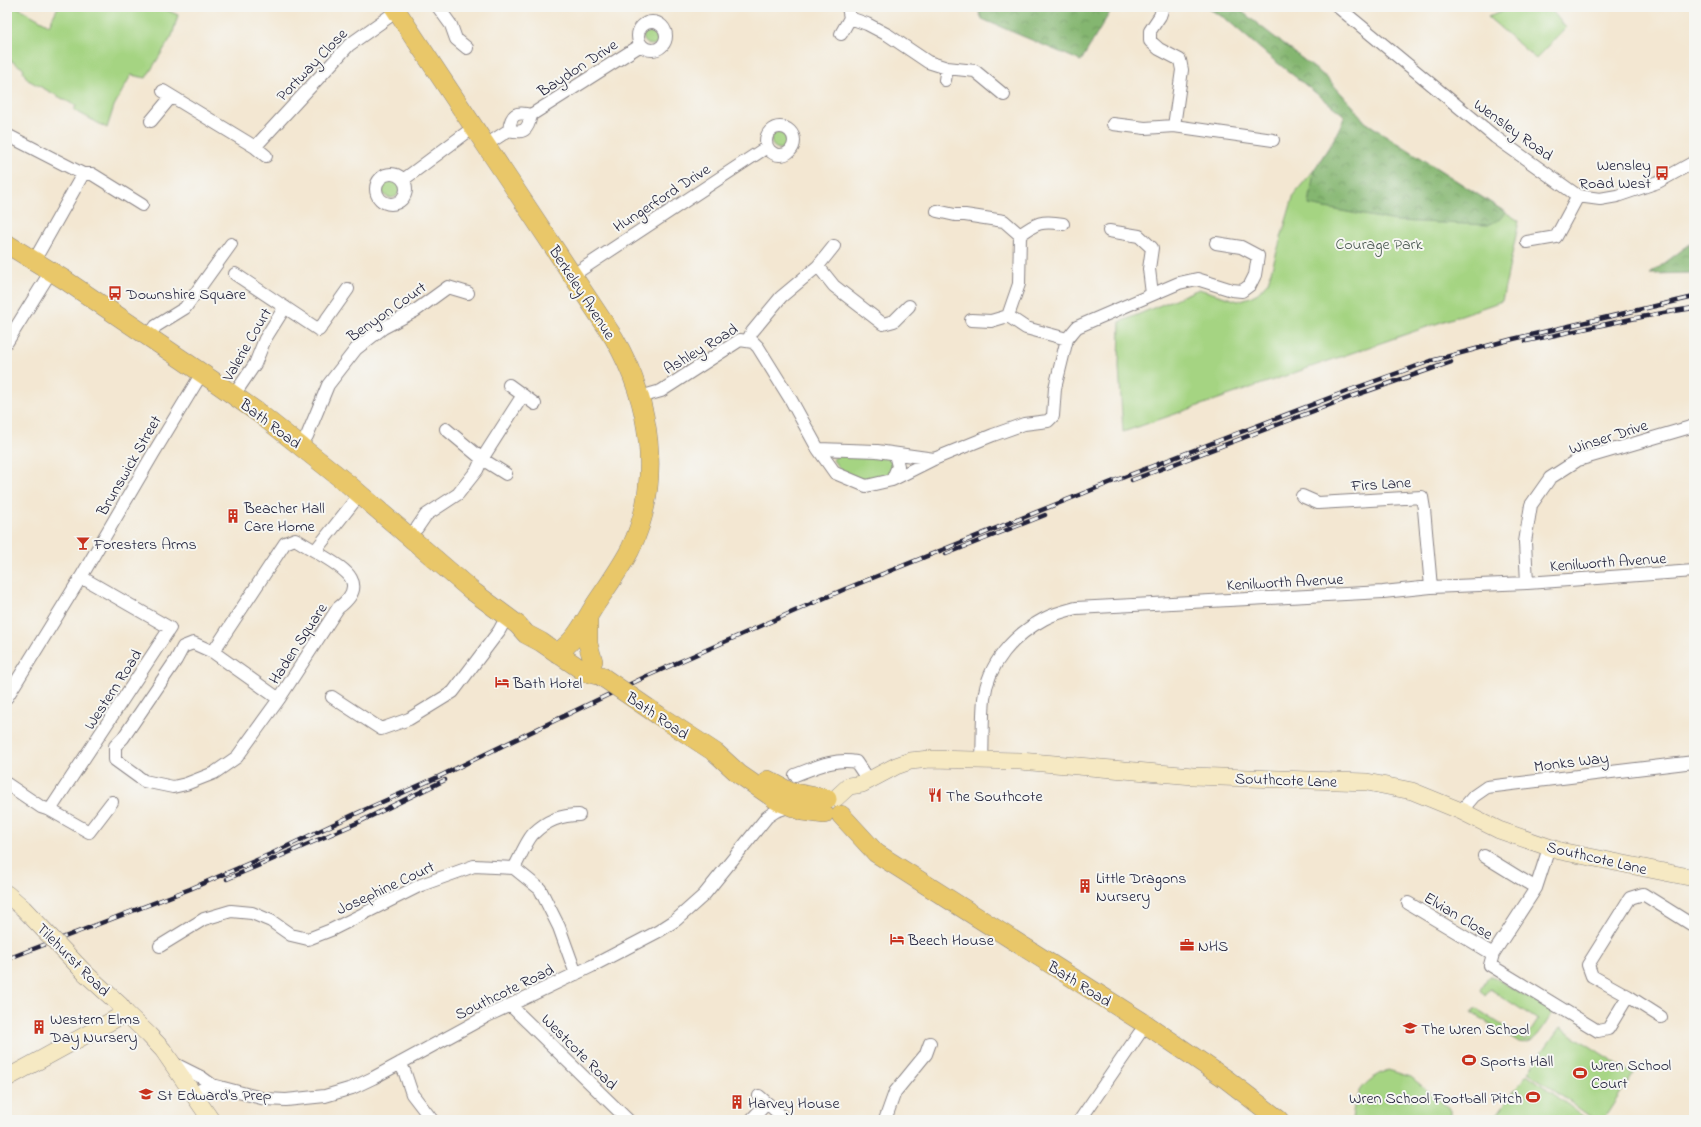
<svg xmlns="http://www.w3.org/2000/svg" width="1701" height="1127" font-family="'Indie Flower',sans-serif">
	<defs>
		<pattern id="forest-crowns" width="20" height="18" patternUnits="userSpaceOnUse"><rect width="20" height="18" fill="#84b670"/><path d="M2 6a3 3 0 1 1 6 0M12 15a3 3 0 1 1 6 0" fill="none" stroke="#6c945d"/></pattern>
	</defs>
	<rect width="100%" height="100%" fill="#f6f6f2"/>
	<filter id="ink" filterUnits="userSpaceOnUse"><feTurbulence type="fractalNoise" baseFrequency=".025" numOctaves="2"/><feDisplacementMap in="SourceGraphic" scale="8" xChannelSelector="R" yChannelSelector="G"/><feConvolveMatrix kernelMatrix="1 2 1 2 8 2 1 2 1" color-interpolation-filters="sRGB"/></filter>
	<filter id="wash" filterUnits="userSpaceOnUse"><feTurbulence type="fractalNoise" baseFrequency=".012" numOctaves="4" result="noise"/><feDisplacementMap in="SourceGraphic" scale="16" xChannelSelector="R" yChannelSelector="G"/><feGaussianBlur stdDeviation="0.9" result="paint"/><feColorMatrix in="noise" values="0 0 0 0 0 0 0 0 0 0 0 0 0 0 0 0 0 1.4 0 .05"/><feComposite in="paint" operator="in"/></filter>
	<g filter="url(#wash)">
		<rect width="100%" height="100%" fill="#f3e7d2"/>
		<path fill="#a5d482" stroke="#647b5e" d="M 7,7 L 17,7 L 49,25 L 58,7 L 160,7 L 178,15 L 172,36 L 146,78 L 131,75 L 114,106 L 107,128 L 74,110 L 76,106 L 28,80 L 23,72 L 24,69 L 7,58 Z
			M 1513,7 L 1549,7 L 1566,28 L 1536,59 L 1488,17 Z
			M643 36a9 9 0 1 1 18 0a9 9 0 1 1-18 0Z
			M 1351,104 L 1365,122 L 1519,221 L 1502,301 L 1123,432 L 1119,367 L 1120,322 L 1199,289 L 1238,301 L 1250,297 L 1258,293 L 1268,282 L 1294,194 L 1314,170 L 1334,139 Z
			M771 140a9 9 0 1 1 18 0a9 9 0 1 1-18 0Z
			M382 189a9 9 0 1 1 18 0a9 9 0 1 1-18 0Z
			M 838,453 L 890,457 L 894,471 L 873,481 L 849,477 L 843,474 L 833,460 Z
			M 1489,976 L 1492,976 L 1552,1012 L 1552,1014 C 1544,1025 1535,1047 1519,1042 L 1472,1013 L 1474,1009 L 1477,1009 L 1525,1040 L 1538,1020 L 1490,989 L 1485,995 L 1481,990 Z
			M 1560,1027 L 1633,1074 L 1603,1120 L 1595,1120 L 1528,1072 Z
			M 1388,1070 L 1411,1077 L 1451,1110 L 1451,1120 L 1352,1120 C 1355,1092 1362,1082 1388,1070 Z
			M 1527,1074 L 1588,1120 L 1493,1120 Z"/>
		<path fill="url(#forest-crowns)" stroke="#536c56" d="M 977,7 L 1113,7 L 1081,61 L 982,19 Z
			M 1206,7 L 1236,7 L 1327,78 L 1351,104 L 1365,122 L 1505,212 L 1501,219 L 1488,225 L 1396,221 L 1309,205 L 1314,170 L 1334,139 L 1345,116 L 1270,57 L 1226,19 Z
			M 1694,241 L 1694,273 L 1650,274 Z"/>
	</g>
	<g filter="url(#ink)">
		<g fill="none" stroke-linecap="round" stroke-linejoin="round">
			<defs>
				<path id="street" d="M 438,7 L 451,25 L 456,39 L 467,48
					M 848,7 L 850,18 L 867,24 L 888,35 L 928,62 L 947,68 L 975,71 L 1004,95
					M 1163,7 L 1160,16 L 1150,31 L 1150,41 L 1159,49 L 1180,60 L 1182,70 L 1174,126
					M 1338,7 L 1495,137 L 1578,196 L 1600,199 L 1617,196 L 1658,182 L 1694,162
					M638 36a14 14 0 1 1 28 0a14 14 0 1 1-28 0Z
					M 841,34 L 850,18
					M 945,80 L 947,68
					M 163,91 L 255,147 L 266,156
					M 151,121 L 171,97
					M 1113,124 L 1145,128 L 1174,126 L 1273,140
					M766 141a14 14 0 1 1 28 0a14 14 0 1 1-28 0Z
					M 509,130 C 511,114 516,111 531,115
					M 7,135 L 83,174 L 92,174 L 142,205
					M 486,145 L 509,130 C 524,134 528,130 531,115 L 641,45
					M 255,147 L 349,45 L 397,11
					M376 189a15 15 0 1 1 30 0a15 15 0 1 1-30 0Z
					M 403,180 L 474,127
					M 937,211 L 955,215 L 965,215 L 1004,221 L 1020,235 L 1019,284 L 1008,316 L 1026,328 L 1067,339
					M 1109,231 L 1139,236 L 1152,248 L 1149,269 L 1152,294
					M 1020,235 C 1036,223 1042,220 1063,224
					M 1527,242 L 1556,237 L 1578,196
					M 34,261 L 83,174
					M 818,266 L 834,286 L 883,324 L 894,321 L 909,306
					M 235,274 L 319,330 L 348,289
					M 573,275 L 767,147
					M 971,320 L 991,321 L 1008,316
					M 149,336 L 156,326 L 185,308 L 231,244
					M 748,340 L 752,332 L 781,297 L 818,266 L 834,246
					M 7,342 L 51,271
					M 509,385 L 535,404
					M 234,395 L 255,364 L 265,339 L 285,307
					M 640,397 L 661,391 L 740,340 L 753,342 L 758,347 L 791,400 L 818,449 L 835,473 L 866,486 L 892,480 L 934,459 L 993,435 L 1024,424 L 1048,421 L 1053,416 L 1055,388 L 1067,339 L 1077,327 L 1179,283 L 1197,279 L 1232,290 L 1242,291 L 1250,285 L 1255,275 L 1258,256 L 1241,247 L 1216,243
					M 446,429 L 482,459 L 506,474
					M 300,445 L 307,436 L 328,385 L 356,349 L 383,328 L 415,311 L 448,287 L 468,293
					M 818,449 L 877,451 L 934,459
					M 892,480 L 898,466 L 895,454
					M 1302,496 L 1318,503 L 1422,497 L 1424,509 L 1431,587
					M 409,535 L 417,528 L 426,515 L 458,494 L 477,470 L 482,459 L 523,395
					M 315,551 L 295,539 L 285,543 L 213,652 L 279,699 L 338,608 C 374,581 338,566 315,551 L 360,494
					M 1527,583 L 1525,542 L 1531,505 L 1550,478 L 1578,460 L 1694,426
					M 213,652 L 193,643 L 183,647 L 176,660 L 123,738 L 115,746 L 115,760 L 144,781 L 173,787 L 186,784 L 214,773 L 237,757 L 279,699
					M 7,697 L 81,577 L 153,454 L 202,373
					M 332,697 L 381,729 L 409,719 L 453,692 L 499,631 L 506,618
					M 982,760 C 983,739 982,719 984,699 C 988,663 1014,635 1044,619 C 1053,614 1065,611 1076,608 L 1383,592 L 1431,587 L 1527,583 L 1694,571
					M 795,775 C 814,768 834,758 856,762 L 868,780
					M 7,784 L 41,807 L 50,810 L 170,628 L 81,577
					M 50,810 L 89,832 L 112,802
					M 1461,811 L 1474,796 L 1487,787 L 1694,762
					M 1549,848 L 1536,888 L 1493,954 L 1490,965 L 1598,1031 L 1608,1029 L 1628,996 L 1592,976 L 1588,965 L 1630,898 L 1643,894 L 1694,926
					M 1484,856 L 1536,888
					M 514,868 C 519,860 527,839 534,833 C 546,821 562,815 579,815
					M 1408,903 L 1493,954
					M 160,946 L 204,919 L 231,911 L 252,913 L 271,921 L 291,935 L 308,939 L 331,930 L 421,885 L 474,866 L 514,868 L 540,889 L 559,927 L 576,974
					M 1628,996 L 1661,1017
					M 510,1005 L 628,1120
					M 171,1062 L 201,1077 L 212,1085
					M 400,1063 L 405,1073 L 412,1094 L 432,1120
					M 194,1094 L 207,1086 L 212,1085 L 265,1099 L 286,1100 L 325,1096 L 352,1088 L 373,1078 L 487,1016 L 592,966 L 659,931 L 676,920 L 704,895 L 767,817 L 776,811 L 791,806
					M 767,1103 L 786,1120
					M 751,1120 L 767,1103 L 759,1096
					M 885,1120 L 895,1092 L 926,1054 L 930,1043
					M 1080,1120 L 1139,1034 L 1147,1025"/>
				<path id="secondary" d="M 836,798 L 849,786 L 862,784 L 896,766 L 910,761 L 930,759 L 1020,761 L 1193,776 L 1367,782 L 1412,791 L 1461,811 L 1499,830 L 1560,851 L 1694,878
					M 7,894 L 23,908
					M 85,973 L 120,1005 L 126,1013 L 149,1035 L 163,1050 L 211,1120
					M 7,1078 L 126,1013"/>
				<path id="primary" d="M 394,7 L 614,338 C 651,402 663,482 630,550 C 621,567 610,583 599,599 C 585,619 579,638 557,653
					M 7,244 L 65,280 L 212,380 L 260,414 L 348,484 L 471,590 L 518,625 L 526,634 L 541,642 L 585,672 L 601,676
					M 588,617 L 588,644 L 593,661
					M 658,715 L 716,753 L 739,774 L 778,801 L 803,811 L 824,814
					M 768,780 L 790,792 L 827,799
					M 841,815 L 876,853 L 1147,1025 L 1226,1079 L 1279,1120"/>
			</defs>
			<use href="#street" stroke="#8a8486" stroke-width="14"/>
			<use href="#secondary" stroke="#8a8486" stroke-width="18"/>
			<use href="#primary" stroke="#8a8486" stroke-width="20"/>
			<use href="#street" stroke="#fff" stroke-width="12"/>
			<use href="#secondary" stroke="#f6e9c3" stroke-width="17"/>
			<use href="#primary" stroke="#e9c769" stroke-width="19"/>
			<defs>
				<path id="rail" d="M 1526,341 C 1582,330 1637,316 1694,308
					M 1132,480 L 1353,396 L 1451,362
					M 946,554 L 1045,515
					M 227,879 L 357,823 L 445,780
					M 7,959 L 190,889 L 273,853 L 353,815 L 438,777 L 647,676 L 845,589 L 1119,479 L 1350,390 L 1431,361 L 1513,339 L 1694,297"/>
			</defs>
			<use href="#rail" stroke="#22223b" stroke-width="4.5"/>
			<use href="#rail" stroke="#f6f6f2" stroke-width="3" stroke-dasharray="9" stroke-linecap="butt"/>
			<defs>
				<path id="secondary-bridge" d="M 23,908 L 85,973"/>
				<path id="primary-bridge" d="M 601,676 L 658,715"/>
			</defs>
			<use href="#secondary-bridge" stroke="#8a8486" stroke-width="18" stroke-linecap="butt"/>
			<use href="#primary-bridge" stroke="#8a8486" stroke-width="20" stroke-linecap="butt"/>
			<use href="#secondary-bridge" stroke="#f6e9c3" stroke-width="17"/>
			<use href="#primary-bridge" stroke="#e9c769" stroke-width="19"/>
		</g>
	</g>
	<defs>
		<symbol id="bus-bare" viewBox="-9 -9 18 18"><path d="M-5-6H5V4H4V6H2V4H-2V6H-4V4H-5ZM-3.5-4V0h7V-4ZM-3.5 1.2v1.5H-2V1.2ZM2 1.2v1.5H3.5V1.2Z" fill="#c8321e" stroke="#f6f6f2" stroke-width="2.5" paint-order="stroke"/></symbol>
		<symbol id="building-bare" viewBox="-9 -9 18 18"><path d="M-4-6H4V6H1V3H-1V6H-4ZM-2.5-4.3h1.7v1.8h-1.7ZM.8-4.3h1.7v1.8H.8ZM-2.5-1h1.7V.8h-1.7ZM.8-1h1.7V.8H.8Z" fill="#c8321e" stroke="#f6f6f2" stroke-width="2.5" paint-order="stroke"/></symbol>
		<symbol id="bar-bare" viewBox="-9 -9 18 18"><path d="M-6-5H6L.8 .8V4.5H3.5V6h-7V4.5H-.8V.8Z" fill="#c8321e" stroke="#f6f6f2" stroke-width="2.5" paint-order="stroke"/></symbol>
		<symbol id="hotel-bare" viewBox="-9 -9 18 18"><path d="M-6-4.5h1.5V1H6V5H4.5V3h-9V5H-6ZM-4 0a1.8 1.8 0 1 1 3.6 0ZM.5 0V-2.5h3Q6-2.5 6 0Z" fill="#c8321e" stroke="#f6f6f2" stroke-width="2.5" paint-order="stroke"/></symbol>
		<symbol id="restaurant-bare" viewBox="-9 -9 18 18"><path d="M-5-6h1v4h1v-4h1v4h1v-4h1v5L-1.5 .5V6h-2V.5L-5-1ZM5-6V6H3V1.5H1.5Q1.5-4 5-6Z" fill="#c8321e" stroke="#f6f6f2" stroke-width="2.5" paint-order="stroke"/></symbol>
		<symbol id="office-bare" viewBox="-9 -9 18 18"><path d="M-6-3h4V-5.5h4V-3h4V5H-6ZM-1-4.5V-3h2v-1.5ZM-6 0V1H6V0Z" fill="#c8321e" stroke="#f6f6f2" stroke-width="2.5" paint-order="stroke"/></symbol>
		<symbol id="school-bare" viewBox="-9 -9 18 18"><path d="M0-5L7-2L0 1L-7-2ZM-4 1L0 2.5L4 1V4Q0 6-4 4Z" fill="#c8321e" stroke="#f6f6f2" stroke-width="2.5" paint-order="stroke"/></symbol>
		<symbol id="stadium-bare" viewBox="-9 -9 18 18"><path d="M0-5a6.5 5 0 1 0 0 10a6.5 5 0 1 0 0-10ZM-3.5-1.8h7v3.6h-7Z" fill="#c8321e" stroke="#f6f6f2" stroke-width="2.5" paint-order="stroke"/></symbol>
	</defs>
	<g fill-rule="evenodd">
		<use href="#bus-bare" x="1652" y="163" width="20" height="20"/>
		<use href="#bus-bare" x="105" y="283" width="20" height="20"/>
		<use href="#building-bare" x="223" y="506" width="20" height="20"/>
		<use href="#bar-bare" x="73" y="533" width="20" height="20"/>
		<use href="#hotel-bare" x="492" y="672" width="20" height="20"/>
		<use href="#restaurant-bare" x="925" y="785" width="20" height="20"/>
		<use href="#building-bare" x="1075" y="876" width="20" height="20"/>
		<use href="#hotel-bare" x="887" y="929" width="20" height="20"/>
		<use href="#office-bare" x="1177" y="935" width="20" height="20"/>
		<use href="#building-bare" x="29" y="1017" width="20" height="20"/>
		<use href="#school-bare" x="1400" y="1018" width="20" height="20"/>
		<use href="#stadium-bare" x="1459" y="1050" width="20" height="20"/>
		<use href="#stadium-bare" x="1570" y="1063" width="20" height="20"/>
		<use href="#school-bare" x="136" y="1084" width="20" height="20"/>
		<use href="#stadium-bare" x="1523" y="1087" width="20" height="20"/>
		<use href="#building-bare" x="727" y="1092" width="20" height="20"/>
	</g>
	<g text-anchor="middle" stroke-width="4" stroke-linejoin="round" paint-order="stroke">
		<g font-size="16" fill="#22223b" stroke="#f6f6f2">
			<text transform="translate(311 64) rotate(-46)" y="6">Portway Close</text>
			<text transform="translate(577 67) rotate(-33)" y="6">Baydon Drive</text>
			<text transform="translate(1514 129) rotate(36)" y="6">Wensley Road</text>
			<text transform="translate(661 197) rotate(-33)" y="6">Hungerford Drive</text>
			<text transform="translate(583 292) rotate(57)" y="6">Berkeley Avenue</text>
			<text transform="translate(386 311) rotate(-35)" y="6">Benyon Court</text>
			<text transform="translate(246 344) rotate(-60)" y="6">Valerie Court</text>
			<text transform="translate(700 348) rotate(-31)" y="6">Ashley Road</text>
			<text transform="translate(271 423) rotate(37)" y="6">Bath Road</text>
			<text transform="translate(1608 436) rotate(-18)" y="6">Winser Drive</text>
			<text transform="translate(128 465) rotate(-60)" y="6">Brunswick Street</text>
			<text transform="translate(1381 483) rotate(-4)" y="6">Firs Lane</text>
			<text transform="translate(1608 561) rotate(-4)" y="6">Kenilworth Avenue</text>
			<text transform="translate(1285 581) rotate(-3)" y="6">Kenilworth Avenue</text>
			<text transform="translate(297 643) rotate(-57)" y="6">Haden Square</text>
			<text transform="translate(112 689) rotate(-57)" y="6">Western Road</text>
			<text transform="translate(658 715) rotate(34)" y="6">Bath Road</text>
			<text transform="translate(1571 761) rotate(-7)" y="6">Monks Way</text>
			<text transform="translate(1286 779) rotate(2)" y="6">Southcote Lane</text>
			<text transform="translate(1597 857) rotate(13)" y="6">Southcote Lane</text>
			<text transform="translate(385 887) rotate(-25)" y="6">Josephine Court</text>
			<text transform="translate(1459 915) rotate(31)" y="6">Elvian Close</text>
			<text transform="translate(74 959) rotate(45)" y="6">Tilehurst Road</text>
			<text transform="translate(1080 983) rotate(32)" y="6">Bath Road</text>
			<text transform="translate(504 991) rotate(-26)" y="6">Southcote Road</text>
			<text transform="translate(580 1051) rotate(45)" y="6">Westcote Road</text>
		</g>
		<g font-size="16" fill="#22223b" stroke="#f6f6f2" text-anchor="start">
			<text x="1651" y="170" text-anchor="end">Wensley<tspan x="1651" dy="18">Road West</tspan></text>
			<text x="126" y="299">Downshire Square</text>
			<text x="244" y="513">Beacher Hall<tspan x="244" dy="18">Care Home</tspan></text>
			<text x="94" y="549">Foresters Arms</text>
			<text x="513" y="688">Bath Hotel</text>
			<text x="946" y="801">The Southcote</text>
			<text x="1096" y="883">Little Dragons<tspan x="1096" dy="18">Nursery</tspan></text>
			<text x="908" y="945">Beech House</text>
			<text x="1198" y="951">NHS</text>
			<text x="50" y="1024">Western Elms<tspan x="50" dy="18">Day Nursery</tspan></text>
			<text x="1421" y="1034">The Wren School</text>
			<text x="1480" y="1066">Sports Hall</text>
			<text x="1591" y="1070">Wren School<tspan x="1591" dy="18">Court</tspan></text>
			<text x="157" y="1100">St Edward's Prep</text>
			<text x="1522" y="1103" text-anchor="end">Wren School Football Pitch</text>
			<text x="748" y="1108">Harvey House</text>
		</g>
		<g font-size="16" fill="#495750" stroke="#f6f6f2">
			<text x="1379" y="249">Courage Park</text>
		</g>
	</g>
	<rect width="1701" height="1127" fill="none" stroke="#f6f6f2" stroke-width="24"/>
</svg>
